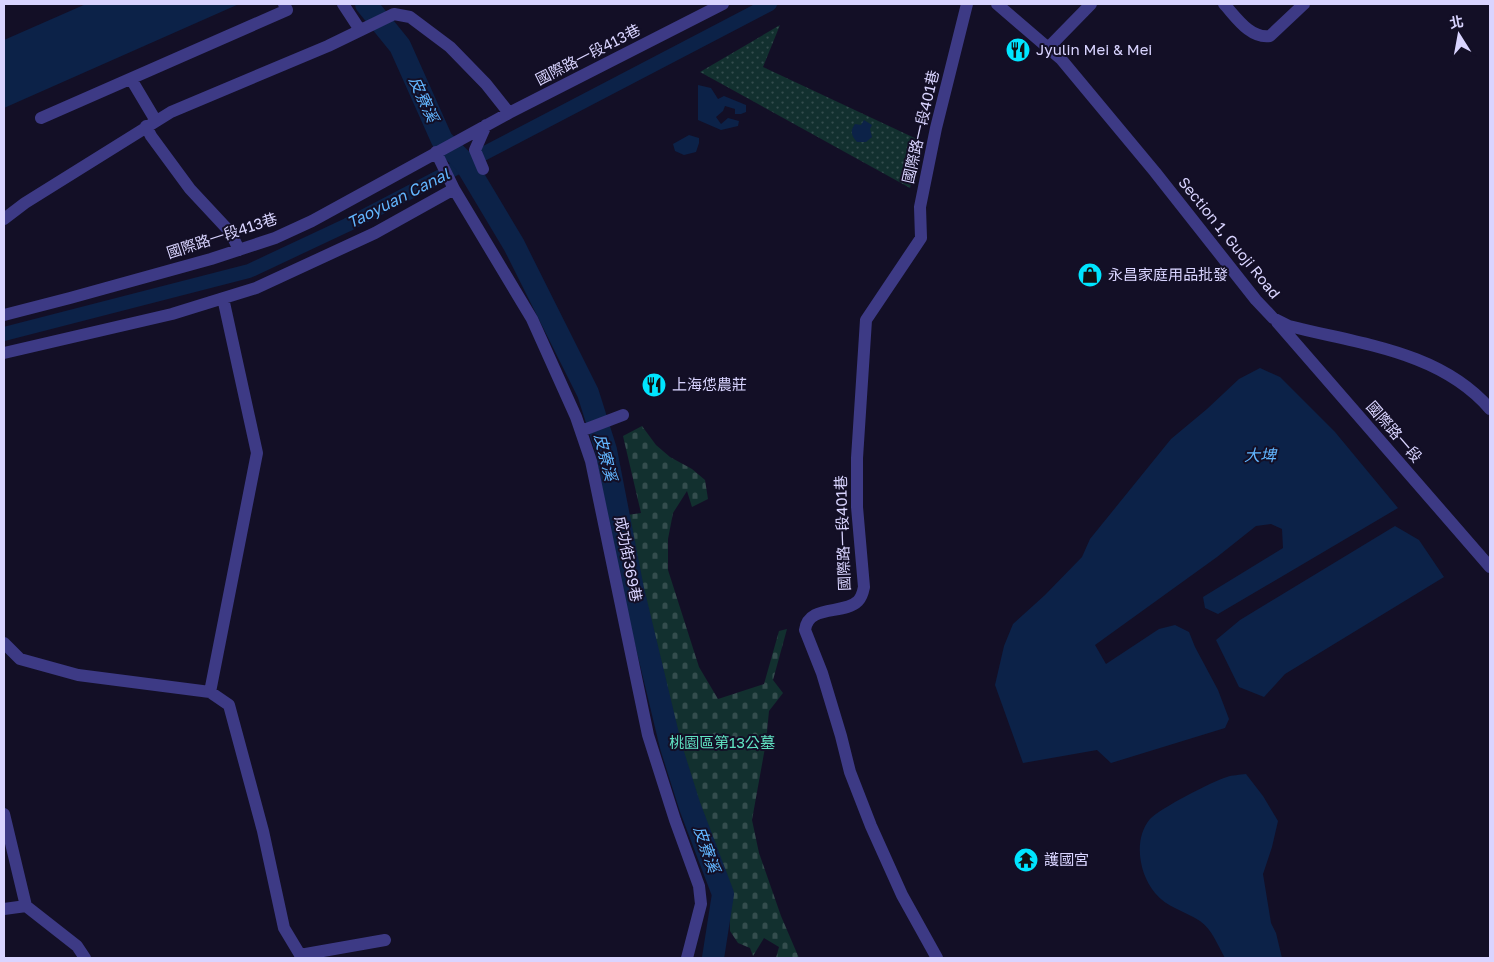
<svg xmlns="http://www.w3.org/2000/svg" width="1494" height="962" font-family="'Golos Text','Noto Sans TC',sans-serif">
	<defs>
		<pattern id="grass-dots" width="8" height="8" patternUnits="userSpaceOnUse" patternTransform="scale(1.25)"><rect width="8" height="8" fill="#12302f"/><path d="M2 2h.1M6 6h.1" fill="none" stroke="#344d4e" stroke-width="1.8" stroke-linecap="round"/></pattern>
		<pattern id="cemetery-stones" width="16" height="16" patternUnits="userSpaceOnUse" patternTransform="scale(1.25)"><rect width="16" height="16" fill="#12302f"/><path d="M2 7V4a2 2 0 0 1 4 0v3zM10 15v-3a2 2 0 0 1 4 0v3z" fill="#344d4e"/></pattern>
	</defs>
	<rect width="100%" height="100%" fill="#130f26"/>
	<path fill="url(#grass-dots)" d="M 780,25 L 763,67 L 921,141 L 910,188 L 700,72 Z"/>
	<path fill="url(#cemetery-stones)" d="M 642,426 L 656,445 L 670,457 L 692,469 L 705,480 L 708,499 L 692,507 L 687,491 L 673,513 L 668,539 L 668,570 L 699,667 L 718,699 L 764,684 L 779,631 L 787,629 L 773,680 L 783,693 L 769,711 L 766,742 L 752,820 L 759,853 L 781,916 L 799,958 L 776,958 L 779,947 L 764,938 L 753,956 L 750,948 L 738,943 L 730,931 L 729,890 L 676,743 L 630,541 L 627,515 L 641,513 L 623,436 Z"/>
	<path fill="#0c2248" d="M 86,4 L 239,4 L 4,108 L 4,40 Z
		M 698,85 L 711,88 L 718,99 L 724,96 L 746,105 L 746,112 L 741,114 L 735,114 L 735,109 L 725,106 L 723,111 L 716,117 L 721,124 L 728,118 L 739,121 L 738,126 L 721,130 L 698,120 Z
		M 864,120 L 872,125 L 870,129 L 872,137 L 866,142 L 857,142 C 851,135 850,131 855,124 L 861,125 Z
		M 689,135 L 699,138 L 699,143 L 696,152 L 684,155 L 675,151 L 673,144 Z
		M 1260,368 L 1280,377 L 1335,432 L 1398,508 L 1218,614 L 1205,608 L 1203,597 L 1283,548 L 1282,529 L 1271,524 L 1256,526 L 1217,557 L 1095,645 L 1106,664 L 1159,629 L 1175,625 L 1189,632 L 1195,647 L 1218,690 L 1229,719 L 1225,728 L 1111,763 L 1097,750 L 1023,763 L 995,685 L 1004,646 L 1013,624 L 1045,595 L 1082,557 L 1090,539 L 1171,439 L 1207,409 L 1239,379 Z
		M 1395,526 L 1419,540 L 1444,577 L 1285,674 L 1264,697 L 1239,687 L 1216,640 L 1240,620 Z
		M 1246,774 L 1263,796 L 1278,821 L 1272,847 L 1263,874 L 1271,923 L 1276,933 L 1282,958 L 1225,958 C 1218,946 1212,929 1200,921 C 1185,911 1166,907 1155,893 C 1139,874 1133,839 1150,819 C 1159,809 1213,781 1227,777 C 1232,775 1240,775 1246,774 Z"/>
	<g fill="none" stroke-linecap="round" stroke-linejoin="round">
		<path stroke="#0c2248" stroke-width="14" d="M 4,334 L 249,271 L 347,225 L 770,4"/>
		<path stroke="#0c2248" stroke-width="22" d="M 366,4 L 400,46 L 442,140 L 465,163 L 514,245 L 588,393 L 606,450 L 633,589 L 671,747 L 690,807 L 723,894 L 713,958"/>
		<path stroke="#3d3a85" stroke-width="12" d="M 343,4 L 360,30
			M 997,4 L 1061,59 L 1155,172 L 1256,300 L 1273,318 L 1289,326 C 1359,344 1440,351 1490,409
			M 1224,4 C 1236,17 1250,39 1270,36 L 1304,4
			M 1049,47 L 1091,4
			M 131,79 L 156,121
			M 41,118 L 287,10 L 284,4
			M 146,126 L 151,136 L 190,189 L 231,233 L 239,250
			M 436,152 L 454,189 L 532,319 L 576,417 L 591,461 L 648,735 L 675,820 L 699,886 L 701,904 L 687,958
			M 483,169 L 475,150 L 486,125
			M 4,219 L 25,203 L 171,112 L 328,46 L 394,14 L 410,17 L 450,47 L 486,84 L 509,113
			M 4,315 L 70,298 L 211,259 L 275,238 L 312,221 L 509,113 L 723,4
			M 1277,322 L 1490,567
			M 4,353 L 172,314 L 256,288 L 375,233 L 454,189
			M 581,431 L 623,415
			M 4,643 L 20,659 L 78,675 L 210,692 L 229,705 L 263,831 L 284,928 L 302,958
			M 210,692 L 257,453 L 223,298
			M 4,814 L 26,906 L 77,946 L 85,958
			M 4,909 L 26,906
			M 300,955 L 385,940
			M 937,958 L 902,895 L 871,826 L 850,772 L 841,736 L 822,673 L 805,630 C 808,604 844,615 858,601 C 862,597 863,592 864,587 L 857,507 L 857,458 L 866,320 L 921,238 L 920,207 L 936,128 L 967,4"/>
	</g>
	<defs>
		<symbol id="restaurant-disc" viewBox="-11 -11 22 22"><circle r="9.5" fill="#00e5ff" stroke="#130f26"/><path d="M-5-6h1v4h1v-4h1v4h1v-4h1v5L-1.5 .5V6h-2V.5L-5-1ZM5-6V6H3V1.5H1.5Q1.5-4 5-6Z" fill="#111"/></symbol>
		<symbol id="shop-disc" viewBox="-11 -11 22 22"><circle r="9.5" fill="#00e5ff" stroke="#130f26"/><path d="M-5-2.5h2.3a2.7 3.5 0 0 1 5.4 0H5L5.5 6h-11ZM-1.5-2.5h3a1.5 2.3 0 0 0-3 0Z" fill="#111"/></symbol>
		<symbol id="temple-disc" viewBox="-11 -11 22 22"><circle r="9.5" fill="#00e5ff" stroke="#130f26"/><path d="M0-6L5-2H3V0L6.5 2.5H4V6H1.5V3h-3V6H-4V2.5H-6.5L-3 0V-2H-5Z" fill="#111"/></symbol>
	</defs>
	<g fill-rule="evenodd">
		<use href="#restaurant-disc" x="1004" y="36" width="28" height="28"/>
		<use href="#shop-disc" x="1076" y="261" width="28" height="28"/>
		<use href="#restaurant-disc" x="640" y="371" width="28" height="28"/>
		<use href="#temple-disc" x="1012" y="846" width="28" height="28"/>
	</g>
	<g text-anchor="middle" stroke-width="4" stroke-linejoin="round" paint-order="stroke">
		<g font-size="15" fill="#d9d4ff" stroke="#130f26" text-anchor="start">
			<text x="1036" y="55">Jyulin Mei &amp; Mei</text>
			<text x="1108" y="280">永昌家庭用品批發</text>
			<text x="672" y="390">上海怹農莊</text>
			<text x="1044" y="865">護國宮</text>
		</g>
		<g font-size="15" fill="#d9d4ff" stroke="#130f26">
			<text transform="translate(588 55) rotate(-27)" y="5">國際路一段413巷</text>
			<text transform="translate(921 127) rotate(-77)" y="5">國際路一段401巷</text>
			<text transform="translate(222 236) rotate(-18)" y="5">國際路一段413巷</text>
			<text transform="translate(1229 238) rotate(51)" y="5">Section 1, Guoji Road</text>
			<text transform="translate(1394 432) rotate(49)" y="5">國際路一段</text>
			<text transform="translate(843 533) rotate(-92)" y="5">國際路一段401巷</text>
			<text transform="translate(628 559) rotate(79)" y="5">成功街369巷</text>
		</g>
		<g font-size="15" fill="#5fe0c0" stroke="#130f26">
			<text x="722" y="748">桃園區第13公墓</text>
		</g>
		<g font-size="16" font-style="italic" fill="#62b6ff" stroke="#130f26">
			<text transform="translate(424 99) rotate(66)" y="6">皮寮溪</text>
			<text transform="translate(398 198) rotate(-27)" y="6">Taoyuan Canal</text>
			<text x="1260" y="461">大埤</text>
			<text transform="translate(606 457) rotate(76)" y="6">皮寮溪</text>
			<text transform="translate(707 849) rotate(71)" y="6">皮寮溪</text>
		</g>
	</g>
	<rect width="1494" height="962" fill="none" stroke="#d9d4ff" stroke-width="10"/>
	<g transform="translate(1459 35) rotate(349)" stroke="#130f26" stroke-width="4" paint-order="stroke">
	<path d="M0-4L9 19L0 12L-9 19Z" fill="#d9d4ff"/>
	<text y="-8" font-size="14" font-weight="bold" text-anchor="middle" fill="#d9d4ff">北</text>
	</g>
</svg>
